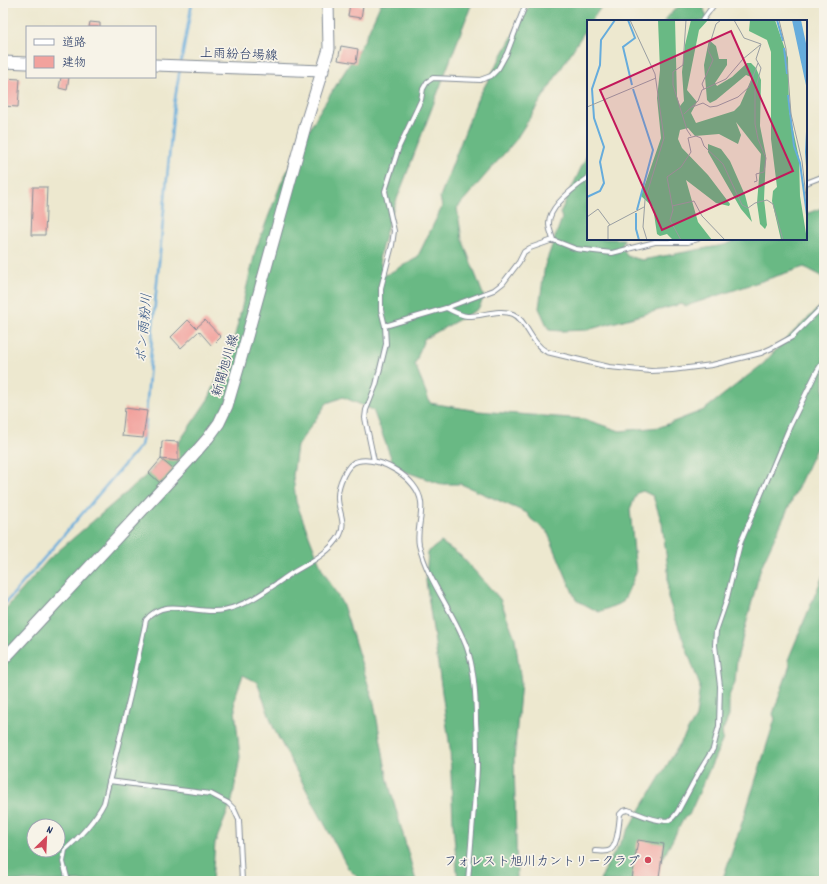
<svg xmlns="http://www.w3.org/2000/svg" width="827" height="884" font-family="Dekko,'Klee One',sans-serif">
	<rect width="100%" height="100%" fill="#f7f3e8"/>
	<filter id="ink" filterUnits="userSpaceOnUse"><feTurbulence type="fractalNoise" baseFrequency=".025" numOctaves="2"/><feDisplacementMap in="SourceGraphic" scale="8" xChannelSelector="R" yChannelSelector="G"/><feConvolveMatrix kernelMatrix="1 2 1 2 8 2 1 2 1" color-interpolation-filters="sRGB"/></filter>
	<filter id="wash" filterUnits="userSpaceOnUse"><feTurbulence type="fractalNoise" baseFrequency=".012" numOctaves="4" result="noise"/><feDisplacementMap in="SourceGraphic" scale="16" xChannelSelector="R" yChannelSelector="G"/><feGaussianBlur stdDeviation="0.9" result="paint"/><feColorMatrix in="noise" values="0 0 0 0 0 0 0 0 0 0 0 0 0 0 0 0 0 1.4 0 .05"/><feComposite in="paint" operator="in"/></filter>
	<g filter="url(#wash)">
		<rect width="100%" height="100%" fill="#ede8cf"/>
		<path fill="#69b984" stroke="#427471" fill-rule="evenodd" d="M 381,3 L 472,3 L 389,220 L 379,258 L 384,276 L 417,258 L 442,207 L 440,197 L 477,100 L 531,3 L 604,3 L 591,21 L 588,21 L 588,26 L 515,141 L 457,208 L 462,239 L 484,297 L 478,309 L 424,339 L 415,364 L 430,403 L 478,411 L 584,419 L 620,431 L 660,427 L 704,410 L 763,364 L 788,337 L 821,306 L 824,298 L 824,431 L 761,567 L 737,659 L 735,682 L 729,696 L 729,716 L 722,732 L 723,739 L 689,815 L 684,818 L 652,879 L 648,881 L 600,881 L 606,867 L 696,717 L 700,686 L 668,598 L 668,569 L 662,523 L 653,496 L 643,491 L 637,493 L 630,509 L 636,573 L 623,602 L 599,612 L 576,600 L 547,531 L 531,519 L 527,513 L 461,484 L 441,484 L 395,468 L 373,410 L 343,397 L 327,403 L 297,446 L 293,476 L 296,502 L 322,569 L 343,605 L 374,703 L 388,781 L 416,881 L 361,881 L 348,868 L 274,729 L 257,682 L 243,675 L 234,700 L 240,757 L 232,801 L 215,843 L 212,881 L 3,881 L 3,612 L 49,559 L 149,473 L 161,459 L 173,451 L 209,398 L 233,343 L 256,249 L 282,181 L 318,114 L 364,41 ZM 34,826 L 58,826 L 58,850 L 34,850 Z
			M 684,3 L 702,3 L 708,21 L 664,21 L 674,10 Z
			M 588,153 L 588,239 L 624,239 L 622,246 L 627,256 L 642,260 L 724,245 L 740,239 L 806,239 L 806,214 L 824,207 L 824,281 L 820,275 L 804,267 L 686,306 L 681,304 L 587,330 L 561,331 L 549,330 L 539,308 L 545,265 L 562,218 L 560,213 Z
			M 441,542 L 461,556 L 500,599 L 515,638 L 521,682 L 514,759 L 517,881 L 458,881 L 453,823 L 450,748 L 426,581 L 428,552 Z
			M 824,573 L 824,881 L 722,881 L 745,814 L 775,719 L 773,714 L 790,665 L 788,660 Z"/>
		<g fill="none" stroke-linecap="round" stroke-linejoin="round">
			<path stroke="#66acdc" stroke-width="2.5" d="M 181,63 L 192,3
				M 146,413 L 153,325 L 174,105 L 180,68
				M 3,606 L 141,445 L 146,420"/>
		</g>
		<g id="blocks">
			<path fill="#f2a29d" d="M 350,4 L 363,6 L 361,18 L 348,16 Z
				M 90,22 L 100,23 L 100,27 L 89,27 Z
				M 341,46 L 358,49 L 356,63 L 338,60 Z
				M 61,77 L 69,77 L 67,90 L 59,88 Z
				M 3,78 L 20,79 L 18,107 L 3,106 Z
				M 33,187 L 47,187 L 45,235 L 31,235 Z
				M 188,320 L 196,328 L 205,320 L 221,337 L 212,346 L 199,331 L 181,348 L 171,337 Z
				M 125,408 L 147,411 L 143,438 L 122,436 Z
				M 162,441 L 178,442 L 178,461 L 161,459 Z
				M 161,459 L 173,469 L 160,483 L 149,473 Z
				M 638,840 L 664,844 L 659,877 L 666,878 L 666,881 L 640,881 L 641,880 L 632,879 Z"/>
		</g>
	</g>
	<g filter="url(#ink)">
		<use href="#blocks" fill-opacity="0" stroke="#848c96" stroke-width="1"/>
		<g fill="none" stroke-linecap="round" stroke-linejoin="round">
			<defs>
				<path id="service" d="M 702,21 L 715,3
					M 806,183 L 824,176
					M 553,240 C 552,235 549,229 549,224 C 548,207 575,187 588,178
					M 446,308 C 453,311 459,315 467,316 C 481,317 498,308 513,314 C 526,319 530,343 547,352 L 609,367 L 651,371 L 672,370 L 712,365 L 761,353 L 772,348 L 792,337 L 824,305
					M 385,326 L 446,308 L 494,290 L 503,283 L 519,262 L 524,252 L 530,248 L 553,240 L 576,249 L 612,253 L 655,242 L 688,242 L 698,239
					M 374,461 L 365,418 L 366,410 L 376,385 L 386,344 L 385,326 L 381,310 L 381,288 L 392,245 L 394,231 L 385,191 L 399,147 L 421,100 L 423,89 L 427,82 L 433,78 L 480,80 L 491,76 L 498,69 L 507,53 L 526,3
					M 109,781 L 211,794 L 228,803 L 234,809 L 239,820 L 242,881
					M 595,851 C 599,851 604,852 608,851 C 618,849 619,823 620,814 L 623,811 L 628,810 C 637,813 660,824 669,820 C 673,819 676,814 678,811 L 699,772 L 713,749 L 716,737 L 719,726 L 720,686 L 715,645 L 716,631 L 726,602 L 740,544 L 790,426 L 817,371 L 824,360
					M 68,881 L 63,862 L 65,850 C 78,839 96,819 104,803 L 130,696 L 146,620 C 166,595 197,616 224,610 C 249,605 271,587 292,573 C 309,563 330,553 340,535 C 347,522 337,509 338,496 C 338,486 346,463 358,461 C 380,456 418,478 421,502 C 423,516 416,531 419,545 C 428,582 454,612 467,648 C 474,668 476,699 476,721 C 477,735 477,750 477,764 C 477,778 475,793 474,807 C 472,832 470,856 468,881"/>
				<path id="secondary" d="M 3,62 L 27,63
					M 155,65 L 323,71
					M 3,660 L 188,461 L 208,438 L 219,423 L 227,406 L 238,369 L 306,123 L 329,49 L 328,3"/>
			</defs>
			<use href="#service" stroke="#848c96" stroke-width="6"/>
			<use href="#secondary" stroke="#848c96" stroke-width="13"/>
			<use href="#service" stroke="#fff" stroke-width="4"/>
			<use href="#secondary" stroke="#fff" stroke-width="11"/>
		</g>
	</g>
	<circle fill="#d1495b" stroke="#f7f3e8" stroke-width="1.5" cx="648" cy="860" r="4"/>
	<g text-anchor="middle" stroke-width="3.5" stroke-linejoin="round" paint-order="stroke">
		<g font-size="13" fill="#1b2f5e" stroke="#f7f3e8">
			<text transform="translate(239 53) rotate(2)" y="5">上雨紛台場線</text>
			<text transform="translate(224 365) rotate(-74)" y="5">新開旭川線</text>
		</g>
		<g font-size="13" fill="#1b2f5e" stroke="#f7f3e8" text-anchor="end">
			<text x="640" y="865">フォレスト旭川カントリークラブ</text>
		</g>
		<g font-size="14" font-style="italic" fill="#325484" stroke="#f7f3e8">
			<text transform="translate(143 328) rotate(-85)" y="5">ポン雨粉川</text>
		</g>
	</g>
	<g transform="translate(587 20)">
		<rect width="220" height="220" fill="#ede8cf"/>
		<path d="M 71,0 L 88,0 L 90,77 L 93,86 L 97,81 L 95,52 L 98,25 L 104,0 L 121,0 L 112,10 L 100,70 L 110,82 L 104,93 L 109,103 L 147,91 L 153,85 L 164,60 L 164,57 L 159,55 L 129,80 L 123,83 L 120,80 L 117,45 L 122,20 L 129,26 L 132,39 L 140,39 L 140,45 L 128,63 L 130,66 L 145,57 L 160,43 L 164,43 L 169,48 L 174,60 L 173,106 L 179,136 L 177,179 L 180,205 L 178,209 L 173,204 L 170,183 L 174,134 L 149,102 L 154,115 L 151,124 L 132,114 L 108,116 L 101,108 L 93,110 L 91,119 L 95,128 L 121,155 L 143,184 L 142,186 L 129,183 L 99,160 L 111,202 L 125,220 L 86,220 L 80,214 L 73,216 L 70,214 L 66,187 L 54,176 L 74,118 L 70,78 L 73,50 ZM 163,0 L 188,0 L 201,38 L 202,91 L 212,138 L 213,176 L 220,220 L 194,220 L 185,181 L 186,171 L 190,167 L 184,119 L 184,32 L 180,20 L 162,11 ZM 121,124 L 134,129 L 143,141 L 158,175 L 165,202 L 154,189 L 121,132 Z" fill="#69b984"/>
		<path d="M 205,0 L 214,0 L 220,28 L 220,70 ZM 220,91 L 220,161 L 218,132 Z" fill="#66acdc"/>
		<path fill="none" stroke="#66acdc" stroke-width="2" d="M 41,0 L 48,18 L 36,27 L 45,65M 190,0 L 196,21M 197,28 L 200,54M 46,69 L 66,130 L 50,190M 201,75 L 207,126 L 213,143 L 220,195M 0,177 L 13,171 L 17,163 L 13,142 L 17,127 L 7,98 L 5,69 L 13,45 L 14,20 L 28,0M 49,193 L 49,209 L 52,220"/>
		<path fill="none" stroke="#999ea2" stroke-width="1" d="M 43,0 L 68,54 L 77,118 L 58,180 L 56,207 L 60,220M 99,0 L 96,45 L 86,52 L 86,65 L 100,110 L 104,116M 147,0 L 157,18 L 174,24M 192,0 L 199,29 L 204,94 L 215,141 L 220,186M 117,69 L 115,64 L 126,40 L 121,30 L 129,4 L 134,0M 0,87 L 69,58M 105,87 L 116,83 L 123,87 L 130,86 L 151,77 L 162,67 L 171,43M 97,94 L 111,81 L 115,70 L 139,59 L 156,39 L 173,25M 167,162 L 170,161 L 169,154 L 177,152 L 179,138 L 171,119 L 168,104 L 168,71 L 174,48 L 169,39 L 174,24M 85,186 L 107,181 L 115,196 L 138,220M 0,197 L 11,189 L 23,205M 21,220 L 21,206 L 57,187M 94,220 L 83,200 L 86,190 L 80,157 L 94,147 L 104,132 L 101,118 L 109,116 L 114,118 L 117,126 L 136,144 L 155,185 L 161,188 L 168,183 L 180,180 L 186,184 L 196,220"/>
		<path fill="#c2185b" fill-opacity="0.15" stroke="#c2185b" stroke-width="2" d="M 144,11 L 206,151 L 75,210 L 13,70 Z"/>
		<rect width="220" height="220" fill="none" stroke="#1b2f5e" stroke-width="2"/>
	</g>
	<rect width="827" height="884" fill="none" stroke="#f7f3e8" stroke-width="16"/>
	<rect x="26" y="26" width="130" height="52" fill="#f7f3e8" stroke="#9fa5b1"/>
	<rect x="34" y="39" width="20" height="6" fill="#ffffff" stroke="#9fa5b1"/>
	<text x="62" y="46" font-size="12" fill="#1b2f5e">道路</text>
	<rect x="34" y="56" width="20" height="12" fill="#f2a29d" stroke="#9fa5b1"/>
	<text x="62" y="66" font-size="12" fill="#1b2f5e">建物</text>
	<g transform="translate(46 838) rotate(24)"><circle r="19" fill="#f7f3e8" stroke="#9fa5b1"/>
	<path d="M0-3L7 15L0 10L-7 15Z" fill="#d1495b"/>
	<text y="-6" font-size="11" font-weight="bold" text-anchor="middle" fill="#1b2f5e">N</text>
	</g>
</svg>
